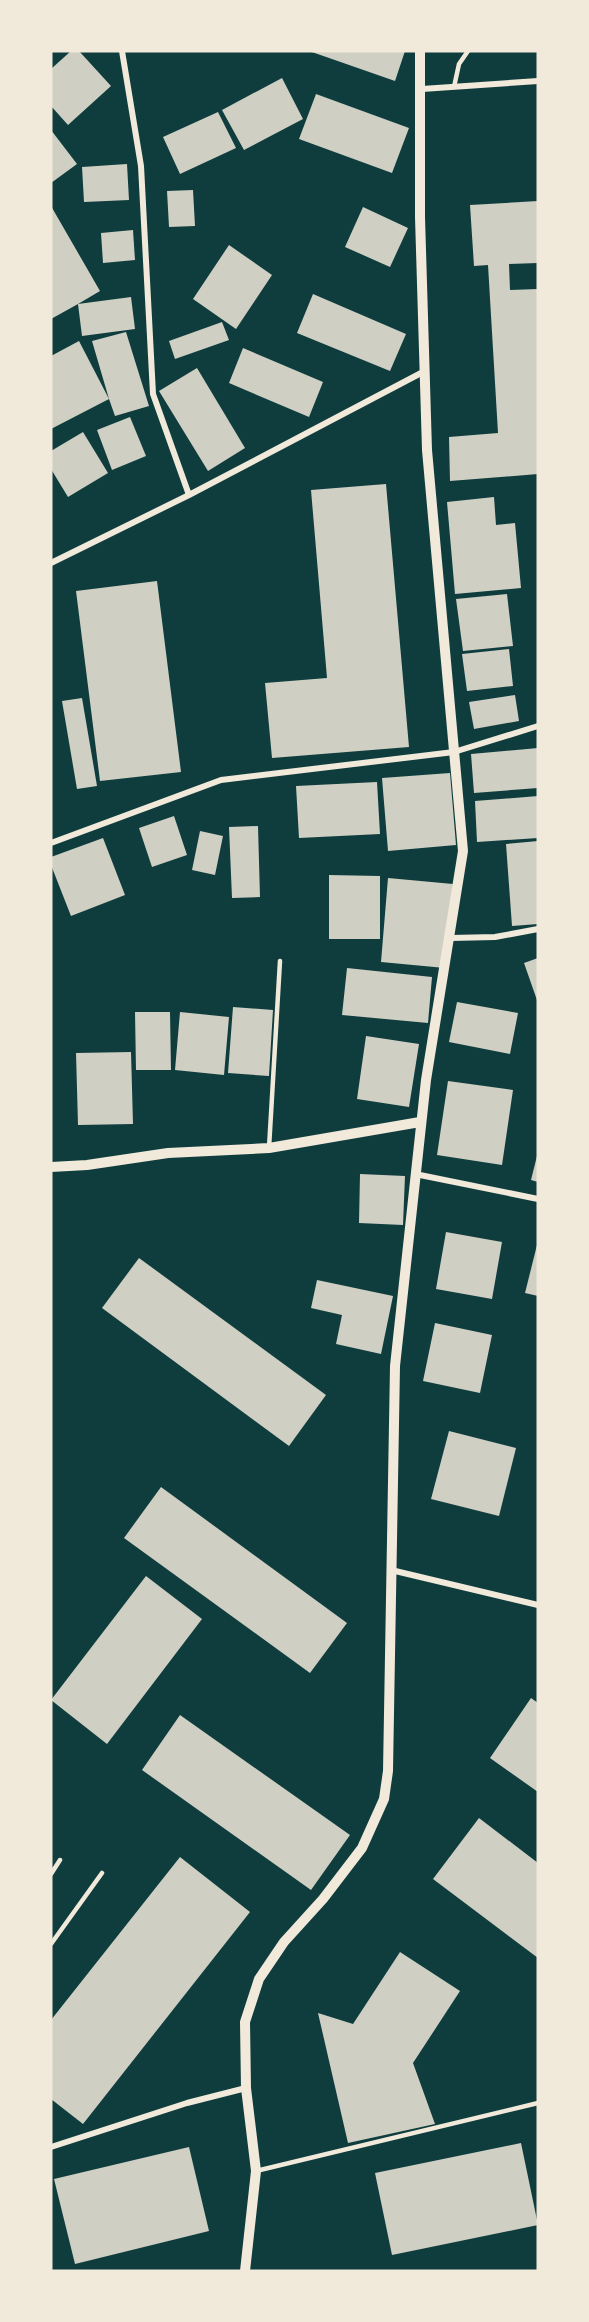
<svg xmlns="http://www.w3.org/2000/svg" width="589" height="2322" font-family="Lato,sans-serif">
	<rect width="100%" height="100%" fill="#0f3d3e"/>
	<path fill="#cfcfc3" d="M 71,51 L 79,51 L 111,86 L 68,125 L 51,106 L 51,69 Z
		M 309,51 L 405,51 L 395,81 Z
		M 282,78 L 303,119 L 244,150 L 222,110 Z
		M 316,94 L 409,128 L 392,173 L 299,139 Z
		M 218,112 L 236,148 L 180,174 L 163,137 Z
		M 51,130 L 77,164 L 51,183 Z
		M 127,164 L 129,200 L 84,202 L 82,167 Z
		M 193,190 L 195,226 L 169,227 L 167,191 Z
		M 538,201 L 538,263 L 509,264 L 510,290 L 538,289 L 538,474 L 450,481 L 449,437 L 498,433 L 488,265 L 474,266 L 470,205 Z
		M 51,206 L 100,291 L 78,304 L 131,297 L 135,329 L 82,336 L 78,304 L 51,319 Z
		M 363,207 L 408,228 L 390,267 L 345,247 Z
		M 133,230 L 135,260 L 103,263 L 101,233 Z
		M 229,245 L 272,275 L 236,329 L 193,299 Z
		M 313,294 L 406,334 L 390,371 L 297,333 Z
		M 222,322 L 229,340 L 175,359 L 169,341 Z
		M 126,332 L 149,406 L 115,416 L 109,399 L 51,429 L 51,356 L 79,341 L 109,399 L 92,341 Z
		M 243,348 L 323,382 L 309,417 L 229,383 Z
		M 197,368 L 245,448 L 208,471 L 159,391 Z
		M 130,417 L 146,456 L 112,470 L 97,430 Z
		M 83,432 L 108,473 L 68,497 L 51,469 L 51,451 Z
		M 386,484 L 409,747 L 272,758 L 265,683 L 327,678 L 311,490 Z
		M 494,497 L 496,525 L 515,523 L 521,588 L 455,594 L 447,502 Z
		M 157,581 L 181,772 L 100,781 L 76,591 Z
		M 507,594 L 513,646 L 463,651 L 456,599 Z
		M 509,649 L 513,686 L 467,691 L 462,654 Z
		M 515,695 L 519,721 L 474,729 L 469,702 Z
		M 82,698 L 97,786 L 77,789 L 62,701 Z
		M 538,748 L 538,788 L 474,793 L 471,754 Z
		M 450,773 L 456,845 L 388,851 L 382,778 Z
		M 377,782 L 380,834 L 299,838 L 296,786 Z
		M 538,796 L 538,838 L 477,842 L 475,801 Z
		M 174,816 L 187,855 L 152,867 L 139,828 Z
		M 258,826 L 260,897 L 232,898 L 229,827 Z
		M 200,831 L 223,836 L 215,875 L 192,870 Z
		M 103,838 L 125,895 L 71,916 L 51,865 L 51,857 Z
		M 538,841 L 538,924 L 512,926 L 506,844 Z
		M 329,875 L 380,876 L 380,939 L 329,939 Z
		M 388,878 L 453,884 L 445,968 L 381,962 Z
		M 538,958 L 538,1003 L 524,963 Z
		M 347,968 L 432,977 L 428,1023 L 342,1015 Z
		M 457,1002 L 518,1013 L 510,1054 L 449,1042 Z
		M 233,1007 L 273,1010 L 269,1076 L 228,1073 Z
		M 135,1012 L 170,1012 L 171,1070 L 136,1070 Z
		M 180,1012 L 229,1017 L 224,1075 L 175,1070 Z
		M 366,1036 L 419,1044 L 409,1107 L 357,1099 Z
		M 131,1052 L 133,1124 L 78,1125 L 76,1053 Z
		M 448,1081 L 513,1090 L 502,1165 L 437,1155 Z
		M 537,1156 L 538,1156 L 538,1182 L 531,1180 Z
		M 360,1174 L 405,1176 L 403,1225 L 359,1223 Z
		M 446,1232 L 502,1242 L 492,1299 L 436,1289 Z
		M 537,1245 L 538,1245 L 538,1296 L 525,1293 Z
		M 139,1258 L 326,1395 L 289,1446 L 102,1308 Z
		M 317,1280 L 393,1296 L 381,1354 L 336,1344 L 342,1315 L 311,1308 Z
		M 435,1323 L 492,1335 L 480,1393 L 423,1381 Z
		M 449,1431 L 516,1448 L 499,1516 L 431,1499 Z
		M 161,1487 L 347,1623 L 310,1673 L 124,1538 Z
		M 146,1576 L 202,1619 L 107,1744 L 51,1700 Z
		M 531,1698 L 538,1703 L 538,1792 L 490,1758 Z
		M 180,1715 L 350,1835 L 311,1890 L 142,1770 Z
		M 479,1818 L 538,1863 L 538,1958 L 433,1879 Z
		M 180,1857 L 250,1912 L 83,2124 L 51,2099 L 51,2020 Z
		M 400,1952 L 460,1991 L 413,2063 L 435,2124 L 348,2143 L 318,2013 L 353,2024 Z
		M 521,2143 L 538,2225 L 392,2255 L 375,2173 Z
		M 189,2147 L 209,2231 L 75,2264 L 54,2179 Z"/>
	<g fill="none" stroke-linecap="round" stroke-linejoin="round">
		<path stroke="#f1e9da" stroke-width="4.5" d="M 454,87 L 459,64 L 468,51
			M 269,1148 L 280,961
			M 51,1874 L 60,1860
			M 51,1944 L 102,1873
			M 256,2171 L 538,2103"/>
		<path stroke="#f1e9da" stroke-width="6" d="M 122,51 L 141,166 L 153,394 L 189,495
			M 422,89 L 538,81
			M 51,563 L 189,495 L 423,372
			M 51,843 L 221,780 L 454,752 L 538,726
			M 451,938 L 495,937 L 538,929
			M 415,1174 L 538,1199
			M 391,1570 L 538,1605
			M 51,2147 L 187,2103 L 246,2088"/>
		<path stroke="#f1e9da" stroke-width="10" d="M 51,1167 L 87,1165 L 168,1153 L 269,1148 L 420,1122
			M 245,2271 L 256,2171 L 246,2088 L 245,2022 L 259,1979 L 284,1942 L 323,1899 L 362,1848 L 384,1799 L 388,1771 L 395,1366 L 426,1080 L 463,851 L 427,450 L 420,217 L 420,51"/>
	</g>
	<rect width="589" height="2322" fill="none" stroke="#f1e9da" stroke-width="105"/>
</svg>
